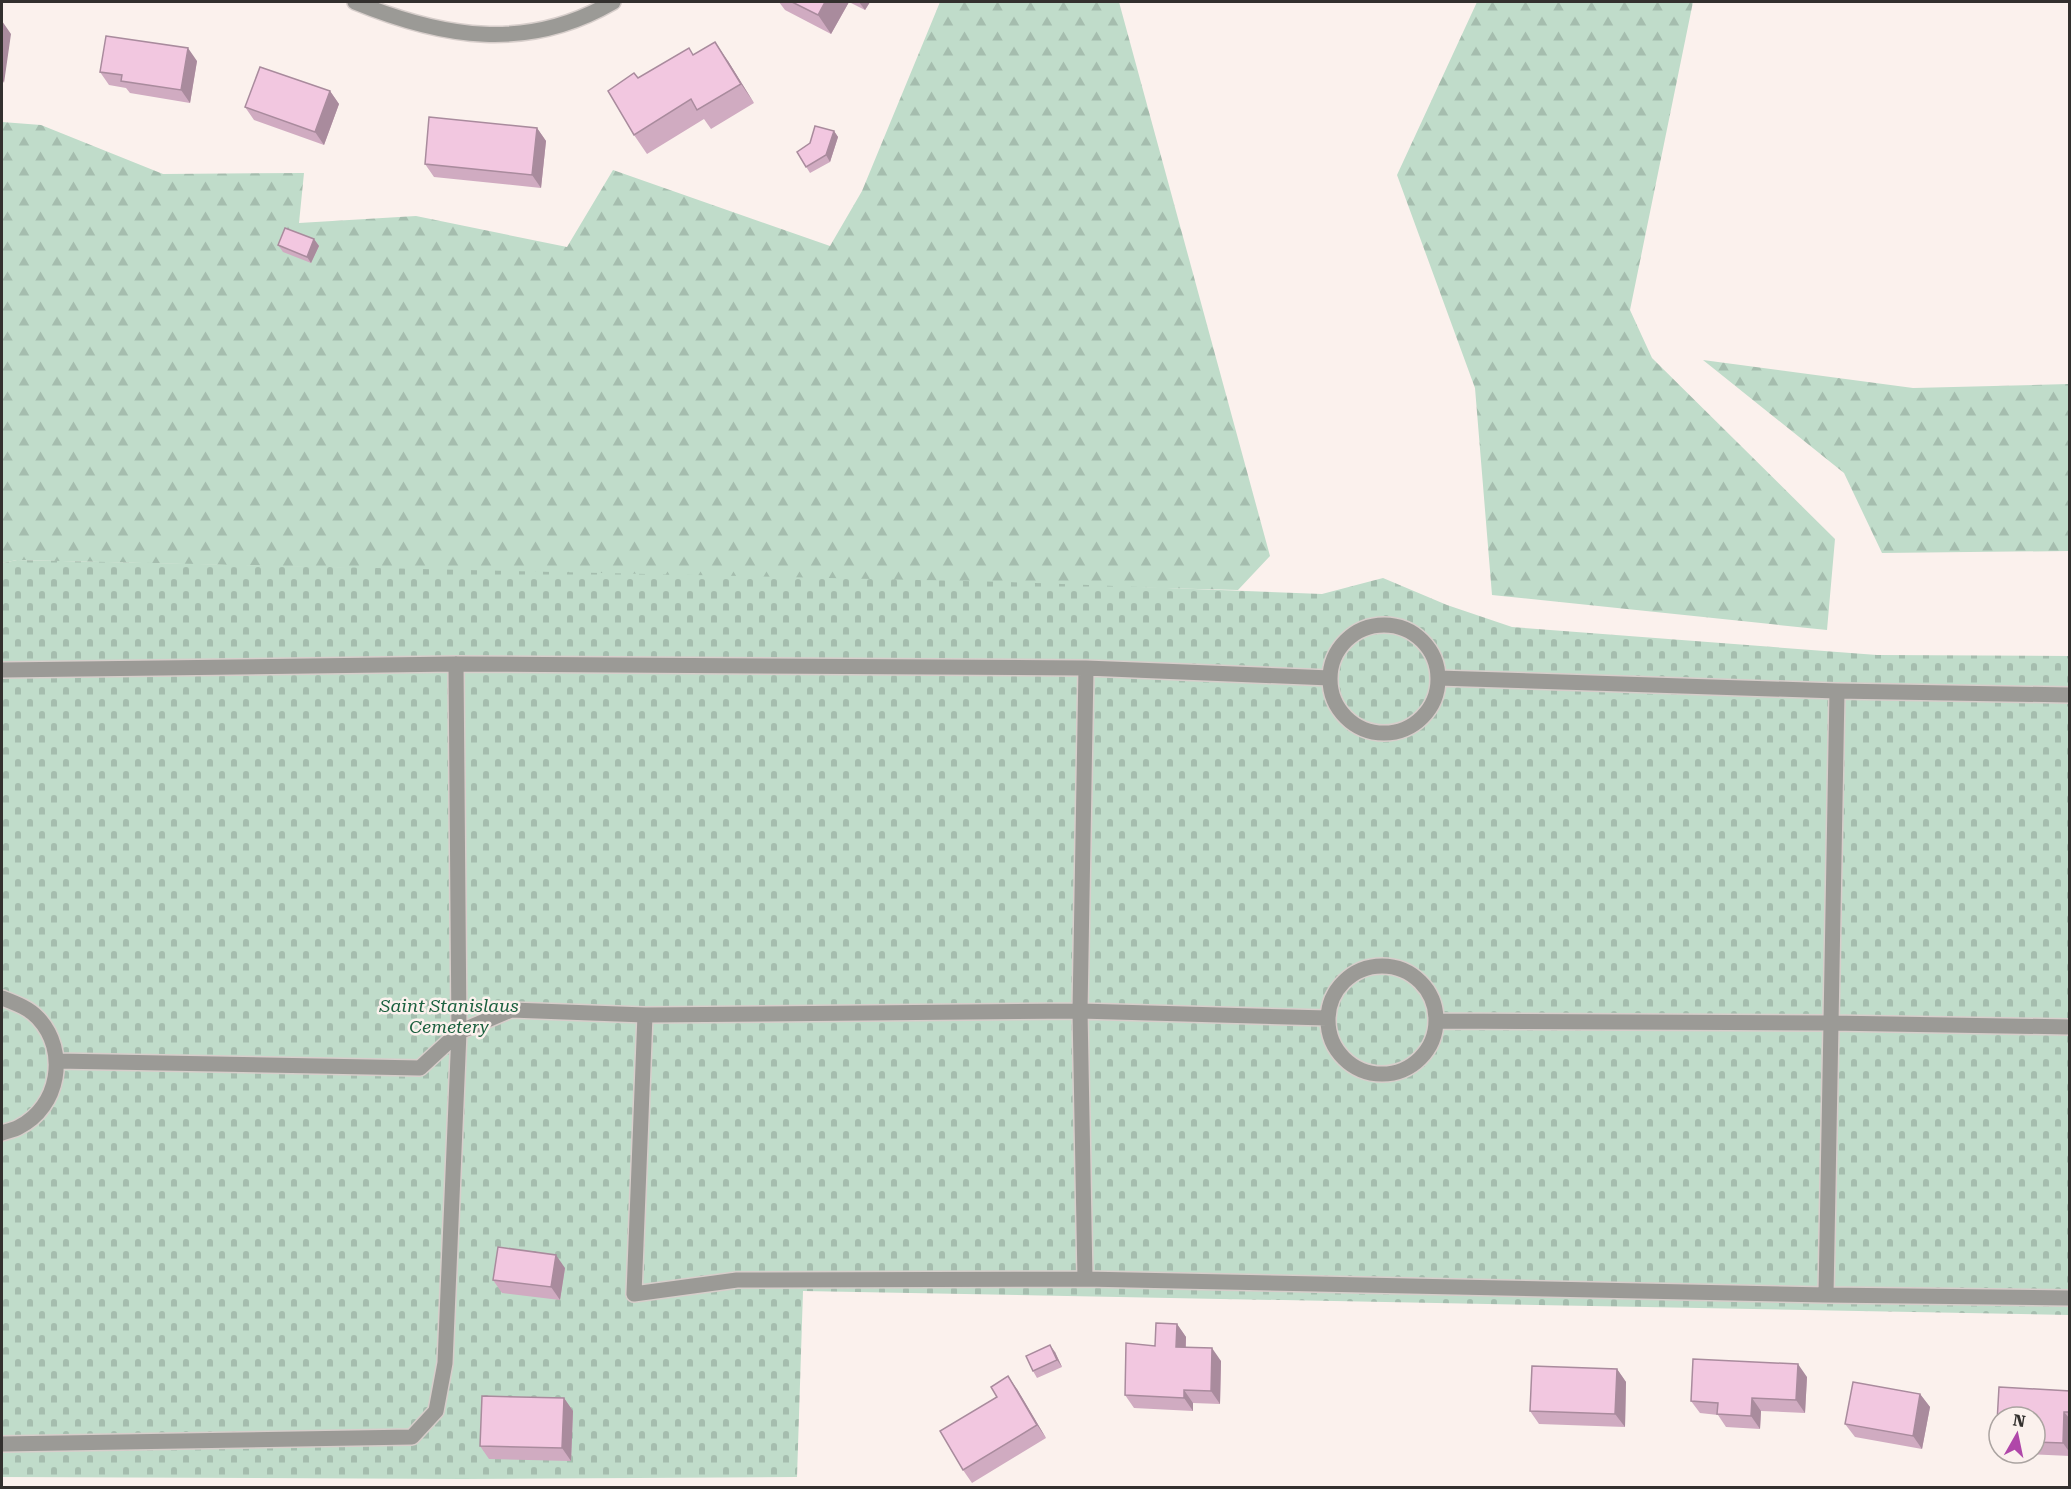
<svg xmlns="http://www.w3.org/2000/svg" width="2071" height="1489" font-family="'Roboto Serif',serif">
	<defs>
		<pattern id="forest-firs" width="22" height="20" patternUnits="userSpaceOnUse" patternTransform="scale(1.5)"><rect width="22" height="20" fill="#c0dcca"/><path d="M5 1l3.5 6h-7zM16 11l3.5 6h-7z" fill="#a5bdae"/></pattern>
		<pattern id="cemetery-stones" width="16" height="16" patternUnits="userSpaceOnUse" patternTransform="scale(1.5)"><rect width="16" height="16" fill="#c0dcca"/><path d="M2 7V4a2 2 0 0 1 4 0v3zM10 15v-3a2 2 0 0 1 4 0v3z" fill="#a5bdae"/></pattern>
	</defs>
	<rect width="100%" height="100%" fill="#fbf1ed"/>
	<path fill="url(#forest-firs)" d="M 940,2 L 1119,2 L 1270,556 L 1238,590 L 17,560 L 2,563 L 2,122 L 41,125 L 163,174 L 304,173 L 299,223 L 416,216 L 567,247 L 613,170 L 830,246 L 862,191 Z
		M 1477,2 L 1693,2 L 1630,310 L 1652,358 L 1835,539 L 1827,630 L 1492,595 L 1475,388 L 1397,175 Z
		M 1703,360 L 1913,388 L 2069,384 L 2069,551 L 1882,553 L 1844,473 Z"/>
	<path fill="url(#cemetery-stones)" d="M 17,560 L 1008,582 L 1322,594 L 1383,578 L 1447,605 L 1512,627 L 1877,655 L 2069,656 L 2069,1315 L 803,1291 L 797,1477 L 462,1479 L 2,1477 L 2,563 Z"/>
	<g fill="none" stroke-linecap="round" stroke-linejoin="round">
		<defs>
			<path id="minor" d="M 355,2 C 443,38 527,52 613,2
				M1330 679a54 54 0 1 1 108 0a54 54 0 1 1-108 0Z
				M 1086,668 L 1330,678
				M 2,670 L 456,664 L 1086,668 L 1080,1011 L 1085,1279 L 737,1280 L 634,1294 L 645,1015 L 1080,1011 L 1327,1018
				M 1438,678 L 1837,691 L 2070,695
				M 1837,691 L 1831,1023 L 2070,1027
				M1328 1020a54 54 0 1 1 108 0a54 54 0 1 1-108 0Z
				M 2,998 C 15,1003 29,1008 38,1018 C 69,1051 59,1107 19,1127 C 14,1130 7,1131 2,1133
				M 1437,1021 L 1831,1023 L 1826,1295 L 2070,1298
				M 57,1061 L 420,1068 L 459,1032 L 511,1010 L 645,1015
				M 1085,1279 L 1826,1295
				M 2,1444 L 412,1437 L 436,1411 L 445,1363 L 459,1032 L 456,664"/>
		</defs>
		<use href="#minor" stroke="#d7cecb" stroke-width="18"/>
		<use href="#minor" stroke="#9b9a96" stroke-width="15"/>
	</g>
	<path fill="#d0abc1" d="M 779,2 L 849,2 L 831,34 L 785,10 Z
		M 849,2 L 870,2 L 865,10 Z
		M 694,54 L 728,61 L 754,103 L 711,129 L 704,119 L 647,154 L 634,135 L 638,78 Z
		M 197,61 L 190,103 L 130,93 L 126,88 L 109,85 L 100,72 Z
		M 330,91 L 339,104 L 324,145 L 254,120 L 245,107 Z
		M 537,128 L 546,141 L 541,188 L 434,177 L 425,164 Z
		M 834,131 L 838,137 L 830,162 L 810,173 L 797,152 Z
		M 314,239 L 319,246 L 311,263 L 283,252 L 278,245 Z
		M 565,1268 L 560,1300 L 502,1293 L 493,1280 Z
		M 1177,1324 L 1186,1337 L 1186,1347 L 1221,1361 L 1220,1404 L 1193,1403 L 1193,1411 L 1134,1408 L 1125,1395 L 1155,1346 Z
		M 1055,1352 L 1062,1367 L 1037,1378 L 1033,1371 Z
		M 1617,1369 L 1626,1382 L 1625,1427 L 1539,1424 L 1530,1411 Z
		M 1807,1377 L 1805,1413 L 1761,1411 L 1760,1429 L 1726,1427 L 1718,1415 L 1700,1413 L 1691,1401 Z
		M 1999,1387 L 2070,1391 L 2070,1456 L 2005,1453 L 2035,1453 L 2035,1417 L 1999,1417 L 1999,1444 L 1996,1440 Z
		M 1017,1389 L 1046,1438 L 972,1483 L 963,1470 Z
		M 1920,1394 L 1930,1407 L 1922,1449 L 1855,1437 L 1845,1424 Z
		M 564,1398 L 573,1411 L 571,1461 L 489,1459 L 480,1446 Z"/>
	<path fill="#a98b9d" d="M 825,2 L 849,2 L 831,34 L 818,15 Z
		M 859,2 L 870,2 L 865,10 Z
		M 2,21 L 11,34 L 4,83 L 2,79 Z
		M 715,42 L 728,61 L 754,103 L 741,84 Z
		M 188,48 L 197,61 L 190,103 L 181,90 Z
		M 330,91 L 339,104 L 324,145 L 315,132 Z
		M 537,128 L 546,141 L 541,188 L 532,175 Z
		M 834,131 L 838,137 L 830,162 L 826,155 Z
		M 314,239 L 319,246 L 311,263 L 307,257 Z
		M 556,1255 L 565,1268 L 560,1300 L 551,1287 Z
		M 1177,1324 L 1186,1337 L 1185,1359 L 1176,1347 Z
		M 1050,1345 L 1055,1352 L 1062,1367 L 1057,1360 Z
		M 1212,1348 L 1221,1361 L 1220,1404 L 1211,1391 Z
		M 1798,1364 L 1807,1377 L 1805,1413 L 1796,1400 Z
		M 1617,1369 L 1626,1382 L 1625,1427 L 1615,1414 Z
		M 1008,1376 L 1017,1389 L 1046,1438 L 1037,1425 Z
		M 1184,1390 L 1193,1403 L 1193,1411 L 1184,1398 Z
		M 1920,1394 L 1930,1407 L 1922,1449 L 1913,1436 Z
		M 564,1398 L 573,1411 L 571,1461 L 562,1448 Z
		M 1752,1398 L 1761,1411 L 1760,1429 L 1751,1416 Z
		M 2064,1412 L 2070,1419 L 2070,1453 L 2063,1443 Z"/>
	<path fill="#f2c7e0" stroke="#a98b9d" stroke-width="1.5" d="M 792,2 L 825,2 L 818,15 Z
		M 106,36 L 188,48 L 181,90 L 121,81 L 122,75 L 100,72 Z
		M 715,42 L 741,84 L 697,110 L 691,99 L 634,135 L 608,91 L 634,73 L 638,78 L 689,48 L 693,55 Z
		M 260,67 L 330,91 L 315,132 L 245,107 Z
		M 429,117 L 537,128 L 532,175 L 425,164 Z
		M 815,126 L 834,131 L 826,155 L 806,167 L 797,152 L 810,143 Z
		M 285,228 L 314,239 L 307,257 L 278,245 Z
		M 498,1247 L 556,1255 L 551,1287 L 493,1280 Z
		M 1156,1323 L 1177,1324 L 1176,1347 L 1212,1348 L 1211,1391 L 1184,1390 L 1184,1398 L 1125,1395 L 1126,1343 L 1155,1346 Z
		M 1050,1345 L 1057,1360 L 1033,1371 L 1026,1356 Z
		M 1693,1359 L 1798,1364 L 1796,1400 L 1752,1398 L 1751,1416 L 1717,1414 L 1718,1403 L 1691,1401 Z
		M 1532,1366 L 1617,1369 L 1615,1414 L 1530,1411 Z
		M 1008,1376 L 1037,1425 L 963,1470 L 940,1431 L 997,1397 L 991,1387 Z
		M 1853,1382 L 1920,1394 L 1913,1436 L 1845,1424 Z
		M 1999,1387 L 2070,1391 L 2070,1412 L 2064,1412 L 2063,1443 L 2035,1442 L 2035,1417 L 1999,1417 L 1999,1440 L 1996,1440 Z
		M 482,1396 L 564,1398 L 562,1448 L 480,1446 Z"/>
	<g text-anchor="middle" stroke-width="5" stroke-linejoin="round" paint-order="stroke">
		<g font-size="18" font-style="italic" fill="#1b603f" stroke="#fbf1ed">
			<text x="449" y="1012">Saint Stanislaus<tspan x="449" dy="21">Cemetery</tspan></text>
		</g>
	</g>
	<rect width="2071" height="1489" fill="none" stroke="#33302e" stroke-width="6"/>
	<g transform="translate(2017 1435) rotate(9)"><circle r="28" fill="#fbf1ed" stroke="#aba4a1" stroke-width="1.5"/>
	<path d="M0-4.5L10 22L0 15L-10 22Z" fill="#b047a9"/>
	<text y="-9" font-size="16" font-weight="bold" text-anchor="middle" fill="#33302e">N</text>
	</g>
</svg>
